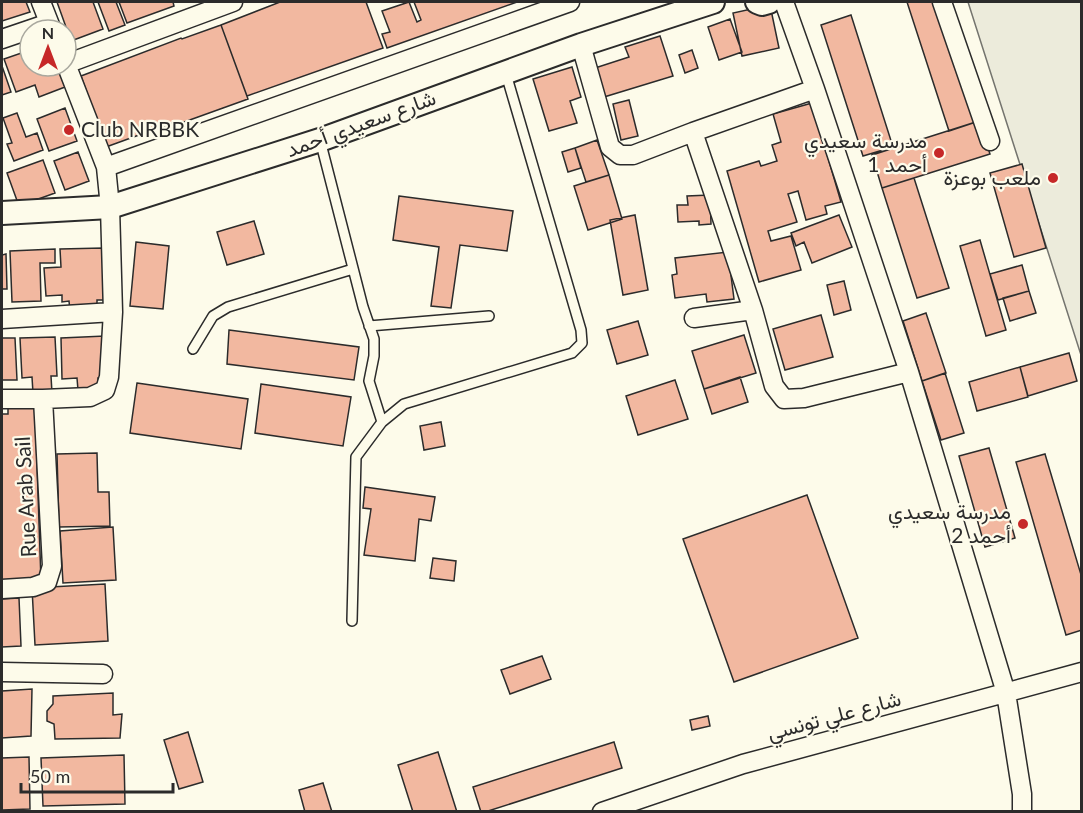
<svg xmlns="http://www.w3.org/2000/svg" width="1083" height="813" font-family="Lato,Vazirmatn,sans-serif">
	<rect width="100%" height="100%" fill="#fdfbea"/>
	<path fill="#ecebdb" stroke="#74746e" stroke-width="1.5" d="M 968,2 L 1081,2 L 1081,355 Z"/>
	<path fill="#f2b8a0" stroke="#2b2b2b" stroke-width="1.5" d="M 2,2 L 26,2 L 30,12 L 2,21 Z
		M 57,2 L 93,2 L 103,29 L 71,41 Z
		M 98,2 L 116,2 L 125,25 L 109,31 Z
		M 119,2 L 173,2 L 174,6 L 127,23 Z
		M 280,2 L 366,2 L 383,48 L 247,96 L 221,25 Z
		M 409,2 L 417,22 L 421,20 L 414,2 L 517,2 L 387,48 L 382,34 L 390,32 L 382,11 Z
		M 907,2 L 941,2 L 979,121 L 949,131 Z
		M 770,5 L 779,48 L 742,56 L 733,13 Z
		M 851,15 L 893,147 L 863,156 L 821,25 Z
		M 730,19 L 742,52 L 719,60 L 708,27 Z
		M 221,25 L 248,99 L 173,126 L 172,123 L 106,147 L 81,76 L 181,38 L 182,39 Z
		M 660,36 L 673,76 L 604,97 L 595,68 L 629,57 L 625,47 Z
		M 30,50 L 30,66 L 57,66 L 65,87 L 39,97 L 35,85 L 16,92 L 4,59 Z
		M 692,50 L 698,68 L 685,73 L 679,55 Z
		M 2,66 L 11,92 L 2,95 Z
		M 572,67 L 581,97 L 570,101 L 577,123 L 549,131 L 533,79 Z
		M 629,100 L 638,136 L 621,140 L 613,104 Z
		M 812,103 L 841,202 L 825,206 L 827,214 L 806,220 L 798,191 L 788,194 L 797,222 L 768,231 L 771,241 L 791,236 L 801,270 L 759,282 L 727,171 L 759,161 L 761,166 L 777,161 L 772,145 L 781,142 L 773,114 Z
		M 65,108 L 77,141 L 49,151 L 37,119 Z
		M 17,113 L 26,137 L 37,133 L 43,150 L 14,161 L 7,144 L 12,143 L 3,118 Z
		M 979,121 L 990,154 L 882,188 L 872,155 Z
		M 597,140 L 609,175 L 586,182 L 575,148 Z
		M 575,148 L 581,168 L 568,172 L 562,152 Z
		M 78,152 L 89,181 L 65,190 L 54,161 Z
		M 43,160 L 55,193 L 19,206 L 7,173 Z
		M 1022,164 L 1046,248 L 1014,257 L 990,173 Z
		M 609,175 L 622,219 L 588,230 L 574,186 Z
		M 914,178 L 949,288 L 917,298 L 882,188 Z
		M 710,195 L 711,224 L 699,225 L 699,221 L 678,222 L 677,205 L 688,205 L 687,196 Z
		M 399,196 L 513,211 L 507,251 L 460,245 L 451,308 L 431,306 L 439,247 L 393,240 Z
		M 635,215 L 648,290 L 623,295 L 610,220 Z
		M 839,215 L 852,247 L 812,263 L 804,242 L 796,246 L 791,233 Z
		M 254,221 L 264,254 L 227,265 L 217,232 Z
		M 980,240 L 1006,330 L 986,336 L 960,246 Z
		M 136,242 L 169,246 L 163,309 L 130,306 Z
		M 103,248 L 105,300 L 97,300 L 97,310 L 70,311 L 69,301 L 62,302 L 62,295 L 46,296 L 44,268 L 61,267 L 60,249 Z
		M 55,249 L 55,263 L 40,263 L 41,301 L 12,302 L 10,251 Z
		M 728,252 L 734,299 L 707,302 L 706,294 L 675,298 L 672,275 L 677,274 L 675,258 Z
		M 6,254 L 7,289 L 2,289 L 2,255 Z
		M 1022,265 L 1029,291 L 998,300 L 990,274 Z
		M 844,281 L 851,310 L 834,315 L 827,285 Z
		M 1029,291 L 1036,313 L 1010,321 L 1003,298 Z
		M 926,313 L 946,373 L 922,381 L 903,321 Z
		M 821,315 L 833,357 L 785,370 L 773,329 Z
		M 638,321 L 648,355 L 617,364 L 607,330 Z
		M 229,330 L 359,347 L 354,380 L 227,364 Z
		M 744,335 L 756,373 L 704,389 L 692,351 Z
		M 105,336 L 106,377 L 98,378 L 98,390 L 78,390 L 77,378 L 62,379 L 61,338 Z
		M 55,337 L 57,376 L 51,376 L 52,393 L 33,393 L 32,377 L 22,378 L 20,338 Z
		M 2,338 L 15,338 L 17,380 L 2,380 Z
		M 1069,353 L 1077,381 L 1028,396 L 1020,367 Z
		M 1020,367 L 1028,397 L 977,411 L 969,382 Z
		M 945,373 L 964,433 L 941,440 L 922,381 Z
		M 740,377 L 748,402 L 712,414 L 704,389 Z
		M 675,380 L 688,419 L 638,435 L 626,396 Z
		M 137,383 L 248,399 L 241,449 L 130,433 Z
		M 261,384 L 351,397 L 343,446 L 255,433 Z
		M 35,405 L 41,581 L 2,583 L 2,414 L 8,414 L 8,406 Z
		M 441,422 L 445,446 L 424,450 L 420,426 Z
		M 989,448 L 1015,538 L 985,547 L 959,456 Z
		M 97,453 L 98,492 L 109,492 L 110,526 L 59,527 L 57,454 Z
		M 1045,454 L 1082,578 L 1082,630 L 1066,635 L 1016,462 Z
		M 365,487 L 435,497 L 431,521 L 419,519 L 415,561 L 364,555 L 371,509 L 363,508 Z
		M 807,495 L 858,638 L 734,682 L 683,539 Z
		M 113,527 L 116,580 L 63,583 L 60,531 Z
		M 433,558 L 456,561 L 454,581 L 430,578 Z
		M 105,584 L 108,641 L 35,645 L 32,588 Z
		M 19,598 L 21,646 L 2,647 L 2,599 Z
		M 542,656 L 551,679 L 510,694 L 501,670 Z
		M 32,689 L 31,736 L 2,738 L 2,691 Z
		M 113,693 L 113,715 L 122,714 L 120,738 L 55,739 L 54,724 L 47,721 L 47,711 L 53,704 L 53,696 Z
		M 708,716 L 710,726 L 692,730 L 690,720 Z
		M 188,732 L 203,782 L 179,789 L 164,740 Z
		M 614,742 L 622,768 L 485,812 L 481,812 L 473,787 Z
		M 438,752 L 457,812 L 413,812 L 398,765 Z
		M 124,755 L 125,804 L 43,806 L 41,758 Z
		M 29,757 L 30,809 L 2,810 L 2,758 Z
		M 323,783 L 332,812 L 305,812 L 299,790 Z"/>
	<g fill="none" stroke-linecap="round" stroke-linejoin="round">
		<defs>
			<path id="service" d="M 320,140 L 363,307 L 374,339 L 374,356 L 369,381 L 382,422
				M 369,326 L 489,316
				M 193,349 L 213,316 L 228,307 L 353,269
				M 352,621 L 356,457 L 382,422 L 404,404 L 572,353 L 582,343 L 581,330 L 506,74"/>
			<path id="minor" d="M 41,2 L 52,30
				M 784,2 L 815,89 L 909,372 L 1006,693 L 1022,794 L 1022,812
				M 942,2 L 990,141
				M 2,39 L 49,23
				M 581,45 L 610,147 L 620,155 L 633,155 L 693,132 L 815,89
				M 66,64 L 233,2
				M 693,132 L 753,310 L 774,386 L 784,399 L 804,398 L 909,372
				M 106,167 L 570,2
				M 694,318 L 753,310
				M 2,319 L 113,312
				M 2,399 L 43,399 L 90,397 L 105,390 L 109,377 L 113,312 L 110,207 L 106,167 L 66,64
				M 2,589 L 33,587 L 47,582 L 52,566 L 43,399
				M 2,672 L 103,674
				M 602,812 L 743,764 L 1082,672"/>
			<path id="tertiary" d="M 757,2 L 762,4 L 769,2
				M 2,213 L 110,207 L 320,140 L 581,45 L 713,2"/>
		</defs>
		<use href="#service" stroke="#2b2b2b" stroke-width="12"/>
		<use href="#minor" stroke="#2b2b2b" stroke-width="21"/>
		<use href="#tertiary" stroke="#2b2b2b" stroke-width="26"/>
		<use href="#service" stroke="#fdfbea" stroke-width="9"/>
		<use href="#minor" stroke="#fdfbea" stroke-width="18"/>
		<use href="#tertiary" stroke="#fdfbea" stroke-width="22"/>
	</g>
	<g fill="#c62828" stroke="#fdfbea" stroke-width="2">
		<circle cx="69" cy="130" r="6"/>
		<circle cx="939" cy="153" r="6"/>
		<circle cx="1053" cy="178" r="6"/>
		<circle cx="1023" cy="524" r="6"/>
	</g>
	<g text-anchor="middle" stroke-width="4.5" stroke-linejoin="round" paint-order="stroke">
		<g font-size="21" fill="#2b2b2b" stroke="#fdfbea">
			<text transform="translate(361 124) rotate(-20)" y="7">شارع سعيدي أحمد</text>
			<text transform="translate(26 497) rotate(-93)" y="7">Rue Arab Sail</text>
			<text transform="translate(834 716) rotate(-15)" y="7">شارع علي تونسي</text>
		</g>
		<g font-size="21" fill="#2b2b2b" stroke="#fdfbea" text-anchor="end">
			<text x="81" y="137" text-anchor="start">Club NRBBK</text>
			<text x="927" y="148">مدرسة سعيدي<tspan x="927" dy="24">أحمد 1</tspan></text>
			<text x="1041" y="185">ملعب بوعزة</text>
			<text x="1011" y="519">مدرسة سعيدي<tspan x="1011" dy="24">أحمد 2</tspan></text>
		</g>
	</g>
	<rect width="1083" height="813" fill="none" stroke="#2b2b2b" stroke-width="6"/>
	<g transform="translate(48 48)"><circle r="28" fill="#fdfbea" stroke="#a9a89e" stroke-width="1.5"/>
	<path d="M0-4.5L10 22L0 15L-10 22Z" fill="#c62828"/>
	<text y="-9" font-size="16" font-weight="bold" text-anchor="middle" fill="#2b2b2b">N</text>
	</g>
	<path d="M21 783v9h152v-9" fill="none" stroke="#2b2b2b" stroke-width="3"/>
	<text x="30" y="783" font-size="18" fill="#2b2b2b" stroke="#fdfbea" stroke-width="4.5" paint-order="stroke">50 m</text>
</svg>
